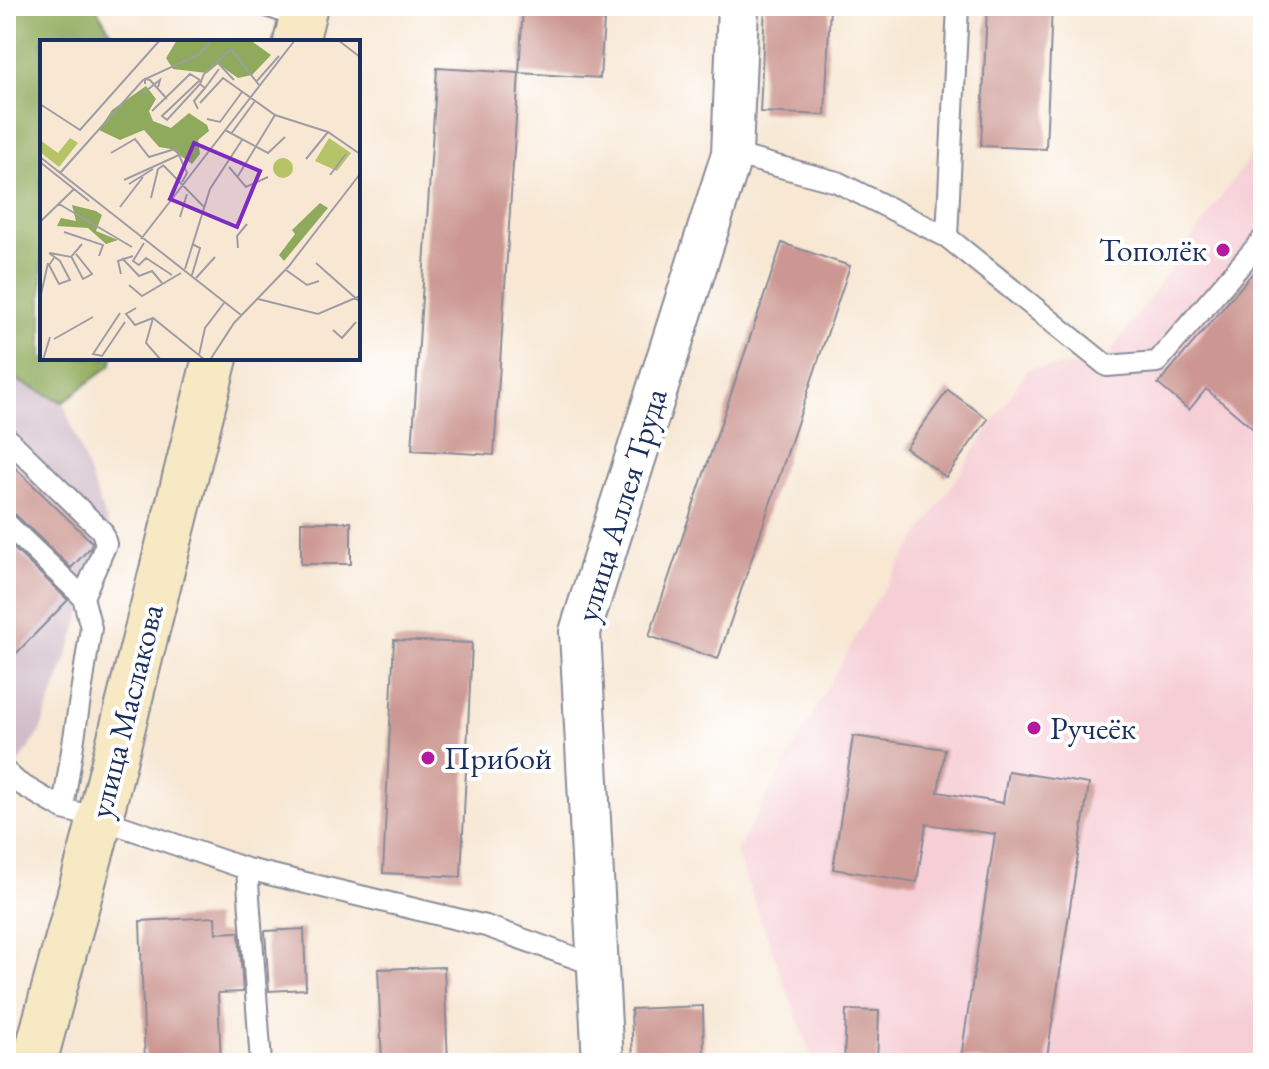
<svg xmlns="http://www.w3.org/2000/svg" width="1269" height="1069" font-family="'EB Garamond',serif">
	<rect width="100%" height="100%" fill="#fff"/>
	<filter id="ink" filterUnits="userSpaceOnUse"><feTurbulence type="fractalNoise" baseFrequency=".0125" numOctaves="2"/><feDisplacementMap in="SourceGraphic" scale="16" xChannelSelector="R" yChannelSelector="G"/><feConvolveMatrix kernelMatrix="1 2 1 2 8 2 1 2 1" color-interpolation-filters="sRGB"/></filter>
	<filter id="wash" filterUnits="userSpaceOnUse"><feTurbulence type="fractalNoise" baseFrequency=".006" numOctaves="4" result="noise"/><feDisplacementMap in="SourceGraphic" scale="32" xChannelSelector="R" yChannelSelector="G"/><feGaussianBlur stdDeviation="1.8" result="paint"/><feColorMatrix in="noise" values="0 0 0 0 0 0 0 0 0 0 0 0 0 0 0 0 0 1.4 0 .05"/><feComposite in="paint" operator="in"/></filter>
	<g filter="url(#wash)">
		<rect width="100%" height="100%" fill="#f7e7d3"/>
		<path fill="#f6cfd6" d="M 1263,138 L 1263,1063 L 814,1063 L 736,852 L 874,604 L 1028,369 L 1103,363 Z"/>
		<path fill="#d1bdc9" d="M 6,375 L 63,402 L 113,539 L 85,605 L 39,734 L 15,768 L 6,759 Z"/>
		<path fill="#8faa5c" stroke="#556c5d" stroke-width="2" d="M 6,6 L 95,6 L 117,42 L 42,42 L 42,358 L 113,358 L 111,365 L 63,402 L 6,375 Z"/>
		<g id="blocks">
			<path fill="#cc9792" d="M 523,6 L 605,6 L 600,78 L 519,73 Z
				M 765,6 L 830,6 L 825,115 L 760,112 Z
				M 987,6 L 1052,6 L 1046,149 L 981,146 Z
				M 437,68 L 519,73 L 494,455 L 412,450 Z
				M 782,243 L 850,266 L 718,659 L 649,636 Z
				M 1263,261 L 1263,437 L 1206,389 L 1189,410 L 1158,384 Z
				M 948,390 L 988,419 L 946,477 L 906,448 Z
				M 6,459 L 92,542 L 90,548 L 71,568 L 15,514 L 6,510 Z
				M 301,522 L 351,522 L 351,564 L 301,564 Z
				M 6,541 L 68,600 L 6,664 Z
				M 394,640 L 472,643 L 461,877 L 383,873 Z
				M 853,736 L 945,749 L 938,792 L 1003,803 L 1008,771 L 1089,784 L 1046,1063 L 996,1063 L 961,1057 L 995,834 L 926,824 L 917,882 L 833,869 Z
				M 215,917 L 216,933 L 239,932 L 243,992 L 218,993 L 221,1063 L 145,1063 L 140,921 Z
				M 304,929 L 306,989 L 269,991 L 265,931 Z
				M 444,967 L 448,1063 L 382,1063 L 378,969 Z
				M 703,1006 L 704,1063 L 633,1063 L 631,1009 Z
				M 846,1010 L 879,1011 L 877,1063 L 844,1063 Z"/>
		</g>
	</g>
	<g filter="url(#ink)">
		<use href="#blocks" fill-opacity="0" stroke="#898b98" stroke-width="2"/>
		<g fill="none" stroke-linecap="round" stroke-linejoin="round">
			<defs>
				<path id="lane" d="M 267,6 L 302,19
					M 732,154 L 837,182 L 947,237 L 1107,366 L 1157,362 L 1263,239
					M 947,237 L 958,6
					M 6,437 L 102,531 L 106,544 L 83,597 L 91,628 L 63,809
					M 6,523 L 83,597
					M 6,772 L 17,782 L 63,809 L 98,818 L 247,869 L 486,926 L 598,966
					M 247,869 L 261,1063"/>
				<path id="street" d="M 603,1063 L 580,632 L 732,154 L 738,6"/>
				<path id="secondary" d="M 296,42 L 305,6
					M 34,1063 L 94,842 L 215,358"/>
			</defs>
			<use href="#lane" stroke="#898b98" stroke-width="24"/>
			<use href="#street" stroke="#898b98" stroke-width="44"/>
			<use href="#secondary" stroke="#898b98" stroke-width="48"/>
			<use href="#lane" stroke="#fff" stroke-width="20"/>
			<use href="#street" stroke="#fff" stroke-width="40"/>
			<use href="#secondary" stroke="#f7e9c3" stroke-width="44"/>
		</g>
	</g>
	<g fill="#b5179e" stroke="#fff" stroke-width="3">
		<circle cx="1223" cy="250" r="8"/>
		<circle cx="1034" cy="728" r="8"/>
		<circle cx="428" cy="758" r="8"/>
	</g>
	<g text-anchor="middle" stroke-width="8" stroke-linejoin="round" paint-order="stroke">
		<g font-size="32" fill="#1b2f5e" stroke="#fff" text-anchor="start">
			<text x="1207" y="261" text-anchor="end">Тополёк</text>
			<text x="1050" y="739">Ручеёк</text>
			<text x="444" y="769">Прибой</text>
		</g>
		<g font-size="32" fill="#1b2f5e" stroke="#fff">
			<text transform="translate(621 505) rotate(-73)" y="11">улица Аллея Труда</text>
			<text transform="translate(126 711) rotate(-76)" y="11">улица Маслакова</text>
		</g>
	</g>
	<g transform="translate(40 40)">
		<rect width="320" height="320" fill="#f7e7d3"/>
		<path d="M 30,98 L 38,103 L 19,127 L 0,112 L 0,100 L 18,113 ZM 289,98 L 311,113 L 297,131 L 275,121 ZM233 128a10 10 0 1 1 20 0a10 10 0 1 1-20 0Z" fill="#b4c467"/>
		<path d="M 137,0 L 210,0 L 231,15 L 212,35 L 198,38 L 178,24 L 167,33 L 133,29 L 126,18 ZM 106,46 L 116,59 L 109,71 L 113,81 L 131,88 L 149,73 L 167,85 L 169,91 L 158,100 L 160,114 L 152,124 L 131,109 L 119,107 L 104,90 L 80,100 L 59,90 L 72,70 ZM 280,163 L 288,168 L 244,221 L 239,215 L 255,194 L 252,190 ZM 32,165 L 56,171 L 62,175 L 56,191 L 78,200 L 66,204 L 48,188 L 17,186 L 21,178 L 36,181 Z" fill="#8faa5c"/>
		<path fill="none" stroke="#9f9da4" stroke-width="2" d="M 298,0 L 320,17M 176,21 L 194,40M 179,29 L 165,48 L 160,44 L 164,34 L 191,9 L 219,45M 160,40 L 122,76 L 127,80 L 160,44M 216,42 L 239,16M 105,44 L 105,39 L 110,40 L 127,59M 102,54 L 120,40 L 118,47M 160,63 L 183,38 L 235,75 L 288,92 L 320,114M 0,64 L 40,90 L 120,0M 158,69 L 154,61 L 165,48M 112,71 L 150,34 L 160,40M 167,79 L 180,82 L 202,52M 185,90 L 228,113 L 245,97M 191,94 L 215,61M 71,113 L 95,99 L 109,117 L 135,109 L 139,115 L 84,140M 139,115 L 147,133 L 142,142M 0,117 L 201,275M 266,119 L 288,92M 0,122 L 49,161M 124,126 L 164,167M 189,127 L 206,147 L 228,137M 20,133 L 103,40 L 160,14 L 172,0M 290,135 L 306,114M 198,136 L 235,75M 89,144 L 113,129M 111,158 L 118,129 L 124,125M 19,164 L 92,207M 80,167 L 103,137M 140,177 L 147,154M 0,182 L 34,149M 24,192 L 63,205 L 59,216M 101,199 L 255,0M 104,203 L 93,221 L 99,225 L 106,218 L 132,235M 198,208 L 197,196 L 207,184M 9,213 L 20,221 L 30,240 L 19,244 L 9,225 L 14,218M 10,213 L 31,217 L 42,204M 31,216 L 43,239 L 52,234 L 36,214M 82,218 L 99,236 L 112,231 L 122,243M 276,223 L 320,262M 145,229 L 170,149 L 202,100M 246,230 L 267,245 L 279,241M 81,234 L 78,221 L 93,216M 152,235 L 160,208 L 152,204M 156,238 L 175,217M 89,245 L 102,256 L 141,233M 0,259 L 8,223M 218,259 L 278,274 L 320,256M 96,268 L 86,274 L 95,285 L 113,278 L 165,320M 80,273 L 53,314 L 62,316 L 85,282M 113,278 L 106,303 L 121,320M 293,290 L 302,298 L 316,282M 14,299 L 53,277M 159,315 L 165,288 L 184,263M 3,320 L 10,297M 170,320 L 194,283 L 249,226 L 320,134"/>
		<path fill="#7b2cbf" fill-opacity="0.15" stroke="#7b2cbf" stroke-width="4" d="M 154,103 L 220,131 L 197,187 L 130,159 Z"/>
		<rect width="320" height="320" fill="none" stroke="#1b2f5e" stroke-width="4"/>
	</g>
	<rect width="1269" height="1069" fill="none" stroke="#fff" stroke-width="32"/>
</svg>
